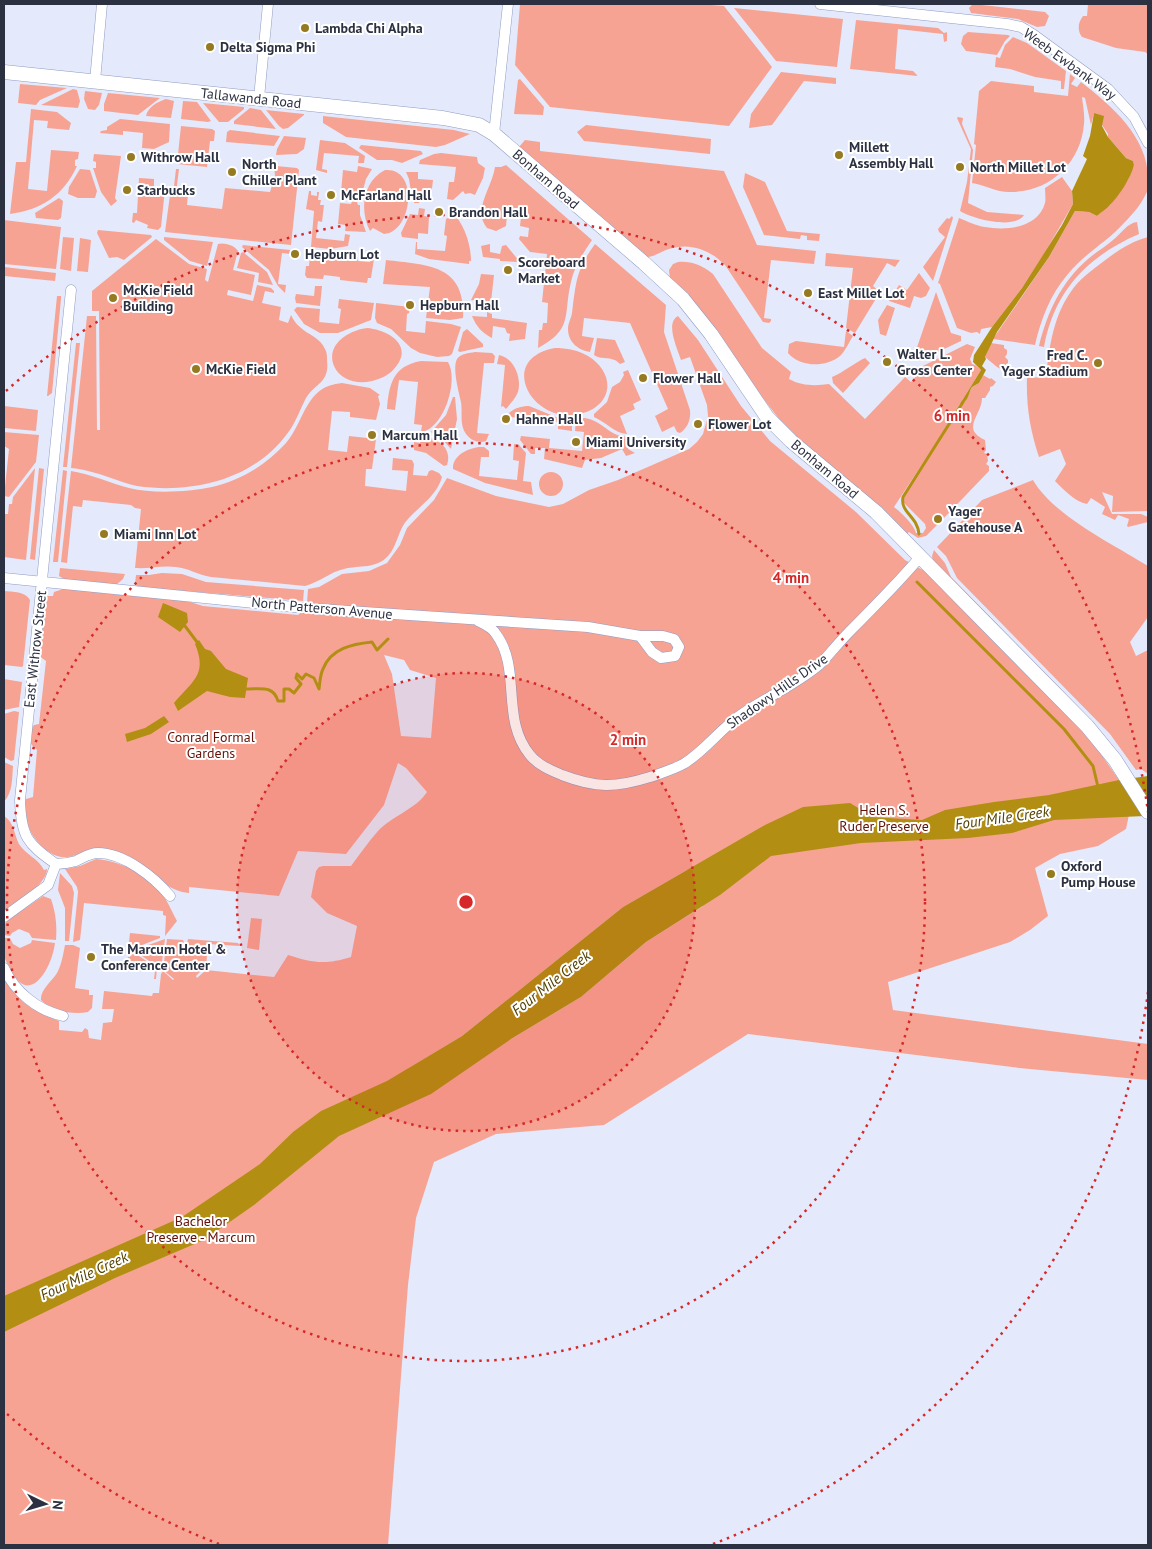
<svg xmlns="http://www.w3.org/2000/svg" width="1152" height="1549" font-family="'PT Sans',sans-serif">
	<rect width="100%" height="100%" fill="#e4eafb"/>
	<path fill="#f7a394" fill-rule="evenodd" d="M 520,4 L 700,4 L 724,6 L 772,67 L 729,126 L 550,107 L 515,65 Z
		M 973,4 L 1045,12 L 1049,16 L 1045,26 L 1037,27 L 1018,19 L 971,13 L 969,8 Z
		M 1088,4 L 1148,4 L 1148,54 L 1145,52 L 1116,48 L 1082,37 C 1077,31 1078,22 1083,16 L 1087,16 Z
		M 734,8 L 843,19 L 837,67 L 776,61 Z
		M 856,20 L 938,28 L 944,33 L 947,32 L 947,41 L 944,42 L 943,34 L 898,29 L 895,69 L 913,71 L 918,76 L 850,69 Z
		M 968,32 L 1008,35 L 1010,36 L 1005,41 L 997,55 L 966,51 L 961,44 L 963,36 Z
		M 1013,37 L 1027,43 L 1066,71 L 1064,89 L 1061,89 L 1061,81 L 1035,77 L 1010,69 L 995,67 L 996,57 L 1000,58 L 1005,45 Z
		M 781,72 L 836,78 L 836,84 L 804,81 L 772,125 L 749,128 L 751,114 Z
		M 1070,74 L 1075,78 L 1071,84 L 1077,87 L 1081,82 C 1111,105 1148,137 1148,178 C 1148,181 1149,186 1148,189 C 1144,201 1133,214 1124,223 C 1107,242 1084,254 1068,274 C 1050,295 1041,319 1035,345 L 993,339 L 1049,257 L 1075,211 L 1089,212 L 1097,216 L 1102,210 L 1110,205 L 1119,193 L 1128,180 L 1134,165 L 1133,161 L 1126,158 L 1108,137 L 1108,134 L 1094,113 L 1091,125 L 1085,98 L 1082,97 C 1083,106 1085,115 1084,124 C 1081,163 1049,193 1009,192 C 996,192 985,185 972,183 L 976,145 L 974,144 L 979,91 L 991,81 L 1034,86 L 1034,92 L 1068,96 Z
		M 520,79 L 544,107 L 543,115 L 514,114 L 518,80 Z
		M 20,84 L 67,88 L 40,100 L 36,105 L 18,103 Z
		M 73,89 L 77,90 L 80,101 L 78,108 L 41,105 Z
		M 85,91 L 102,93 L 99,105 L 95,110 L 88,109 L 84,99 Z
		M 108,93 L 160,98 L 138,115 L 104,111 L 104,104 Z
		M 166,99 L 174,101 L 171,118 L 146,116 C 148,107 157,102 166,99 Z
		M 183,101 L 197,102 L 211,121 L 208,122 L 181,119 Z
		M 203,103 L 244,107 L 244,109 L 228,122 L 219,122 Z
		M 250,108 L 261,110 L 276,129 L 234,124 L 234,121 Z
		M 31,109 L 57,112 L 71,123 L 69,130 L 47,128 L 48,121 L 34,120 L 28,189 L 47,191 L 51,150 L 79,152 L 78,159 L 75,160 L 75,166 L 77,166 C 64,195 41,210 10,214 L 16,162 L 26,162 Z
		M 266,110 L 304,114 L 304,115 L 288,128 L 283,129 L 279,126 Z
		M 323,116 L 454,130 L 470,134 L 445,145 L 436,147 L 346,137 L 323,123 Z
		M 958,117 L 963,118 L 962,124 L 973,150 L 968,203 L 987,212 L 1024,215 C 1015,230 973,219 960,211 L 967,182 L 971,149 L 957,118 Z
		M 120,119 L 170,124 L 169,142 L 154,149 L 142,148 L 143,133 L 123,131 L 123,135 L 100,133 L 101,131 L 107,130 L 107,127 Z
		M 586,125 L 711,139 L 710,154 L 584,141 L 577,132 Z
		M 181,126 L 212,129 L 215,131 L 214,141 L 210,141 L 207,167 L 177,164 Z
		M 230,130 L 280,136 L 274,146 L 226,142 L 227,132 Z
		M 284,136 L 306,138 L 304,149 L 297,154 L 276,155 L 277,149 Z
		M 320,140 L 345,143 L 365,156 L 364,163 L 358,163 L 359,156 L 324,153 L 322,169 L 327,170 L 327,173 L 316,170 Z
		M 525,140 L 540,142 L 540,151 L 724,171 L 757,245 L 816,251 L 814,264 L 771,260 L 764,318 L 771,319 L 771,321 L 769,323 L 763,322 L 725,265 C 710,250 690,242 669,249 C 661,251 655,257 647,257 L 519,147 Z
		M 361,145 L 421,151 L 423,154 L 402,163 L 392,160 L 377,160 L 359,148 Z
		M 441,153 L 477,157 L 478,163 L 485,168 L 483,178 L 475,195 L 470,193 L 465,194 L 463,191 L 453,200 L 447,199 L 449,182 L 454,182 L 456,167 L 419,164 L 420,160 L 434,154 Z
		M 94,154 L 121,156 L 115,198 L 117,201 L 111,206 L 101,192 L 93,168 L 96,168 L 96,162 L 93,161 Z
		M 506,165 L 592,240 C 583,253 574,267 571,282 C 563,315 574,329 538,348 L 539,330 L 542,330 L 543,323 L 547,323 L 548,303 L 542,302 L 547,254 L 530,252 L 519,239 L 520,236 L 528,237 L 529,228 L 520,226 L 521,217 L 507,215 L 506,226 L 496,231 L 487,228 C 472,210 492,188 495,167 L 501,167 Z
		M 276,166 L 297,168 L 299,170 L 291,245 L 165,232 L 170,195 L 173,195 L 176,169 L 179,169 L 176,193 L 188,194 L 187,205 L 222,209 L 225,188 L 270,192 L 275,175 L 274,167 Z
		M 358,166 L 372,169 L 366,179 L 363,190 L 357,189 L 358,197 L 344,195 L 344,192 L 341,192 L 343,170 L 357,172 Z
		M 80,169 L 90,170 L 97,191 L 95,198 L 78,198 L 68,194 L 69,187 Z
		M 385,170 C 420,167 412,233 384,234 L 373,228 L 370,231 C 359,210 363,181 385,170 Z
		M 406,172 L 418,172 L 418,179 L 433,180 L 431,197 L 427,197 L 426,200 L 420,200 L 419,203 L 414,203 L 414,199 L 412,199 L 409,179 Z
		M 745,173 L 765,182 L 787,231 L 820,234 L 819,241 L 807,240 L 807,236 L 801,235 L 800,239 L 764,235 L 743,187 Z
		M 1062,177 L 1072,191 L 1073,204 L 1044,254 L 1022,288 L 992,327 L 981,329 L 980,334 L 977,332 L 971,333 L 957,328 L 940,284 L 938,283 L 959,218 C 967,221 976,226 985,227 C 1006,231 1038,228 1045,203 C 1046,199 1045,193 1045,188 Z
		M 139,178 L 154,179 L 154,188 L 165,189 L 161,227 L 158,230 L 147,228 L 148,225 L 136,220 L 134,223 L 132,222 L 133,213 L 137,213 Z
		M 309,191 L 311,191 L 311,195 L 317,196 L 317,192 L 319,192 L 318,200 L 321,200 L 320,205 L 324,205 L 322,222 L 318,221 L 316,238 L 344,241 L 345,234 L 350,235 L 348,246 L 330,249 L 311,247 L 314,211 L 306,209 Z
		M 59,198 L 63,201 L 61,218 L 58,220 L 36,218 L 35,213 Z
		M 352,201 L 357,202 L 358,205 L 360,205 L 360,215 L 366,232 L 345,231 L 346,225 L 338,224 L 340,203 L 351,204 Z
		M 449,207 L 452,207 L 451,211 C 464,223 471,244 471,261 L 469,261 L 469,264 L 429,259 L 415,254 L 416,242 L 417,242 L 417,249 L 445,251 L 447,236 L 444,235 L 446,219 L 448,218 Z
		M 419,208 L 425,209 L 424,216 L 429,217 L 428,234 L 418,233 L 418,239 L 402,237 L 401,233 L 410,214 L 418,215 Z
		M 952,216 L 953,218 L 933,281 L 923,267 L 945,237 L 939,232 L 938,229 L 947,218 L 949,219 Z
		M 4,220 L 61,227 L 56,269 L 4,264 Z
		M 1137,222 L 1139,234 C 1088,256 1054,291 1044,347 L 1039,346 C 1047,313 1061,282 1088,259 C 1096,252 1105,247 1113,240 C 1121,234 1127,223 1137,222 Z
		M 98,230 L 151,235 L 152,237 L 124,260 L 117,257 L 109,258 L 97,233 Z
		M 63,237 L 74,238 L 71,271 L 60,269 Z
		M 164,237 L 213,242 L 207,266 L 190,261 L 164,240 Z
		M 1148,237 L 1148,511 L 1112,512 L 1113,496 L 1102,492 L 1112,514 L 1141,514 L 1148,517 L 1148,522 L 1128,527 L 1127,526 L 1129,519 L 1118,515 L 1115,520 L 1102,514 L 1105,507 L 1091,498 L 1087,504 C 1075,502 1063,489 1055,481 L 1066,464 L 1060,449 L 1039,457 C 1030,430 1026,406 1027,377 L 1046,378 C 1049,348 1053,318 1070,293 C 1078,280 1092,270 1104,261 C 1117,251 1132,241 1148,237 Z
		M 80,238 L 91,240 L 88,272 L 77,271 Z
		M 156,239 L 189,264 L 207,269 L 205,280 L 208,282 L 218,244 C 223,242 235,245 238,251 L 233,270 L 255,275 L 251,295 L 228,290 L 227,295 L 253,301 L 257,285 L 271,288 L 274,291 L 274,293 L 265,291 L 262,303 L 281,307 L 279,320 L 288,323 L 291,315 C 293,319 296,324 300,327 C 308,335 320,337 325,349 C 327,352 327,356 327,360 C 330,384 314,383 305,400 C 299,412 295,424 287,434 C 253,480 192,494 137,486 C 127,484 118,480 108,477 C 97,473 83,469 71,468 L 87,316 L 96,316 L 97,430 L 100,430 L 99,311 L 92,311 L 92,291 Z
		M 490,244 L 490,252 L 500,254 L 502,246 L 506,245 L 520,262 L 500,261 L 500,259 L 483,257 L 481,246 Z
		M 595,244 L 666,305 L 664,332 L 690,410 C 691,419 688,428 680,433 L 677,432 L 674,426 L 662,432 L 655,416 L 668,409 L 630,323 L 584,318 L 582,336 L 594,338 L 590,352 C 578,350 568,342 568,329 C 568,323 571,319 572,313 C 576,282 576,270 595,244 Z
		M 243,245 L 290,250 L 290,254 L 282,253 L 278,284 L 286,285 L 285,293 L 278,286 L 269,270 L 242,247 Z
		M 243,252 L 267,272 L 273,285 L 258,282 L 259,273 L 237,268 L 241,253 Z
		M 314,253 L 358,257 L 358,261 L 370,262 L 371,259 L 374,259 L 371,278 L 368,278 L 367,283 L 340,280 L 340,277 L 324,275 L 323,279 L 307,278 L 305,275 L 306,266 L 309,266 L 310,255 L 313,256 Z
		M 826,253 L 900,260 L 895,267 L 887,263 L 873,286 L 880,292 L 855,333 L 846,328 L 853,268 L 825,266 Z
		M 386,260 C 427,265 466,264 463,318 L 450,320 L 426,318 L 430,287 L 383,284 Z
		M 678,262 C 692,261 701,265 713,274 L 762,348 L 791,372 L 789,379 C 802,386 815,386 829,384 L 865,419 L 905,377 L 911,382 L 919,373 L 921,367 L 967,344 L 975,347 L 970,359 L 972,364 L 975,365 L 981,370 L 936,443 L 894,507 C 902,513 914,525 916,533 L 923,533 L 926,528 L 925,524 L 903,502 L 905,494 L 964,402 L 972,387 L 979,383 L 983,375 L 990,379 L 991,378 L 996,382 L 993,386 L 990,387 L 990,390 L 985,398 L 982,398 C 982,415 960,429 985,440 L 986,450 L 984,453 L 987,454 L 988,461 L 986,464 L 989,466 L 989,471 L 943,519 L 938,514 L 933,519 L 938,524 L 926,536 L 918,538 L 909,532 L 907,534 L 797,437 L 780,420 L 670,279 L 669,270 L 673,264 Z
		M 4,267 L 56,273 L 55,281 L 4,276 Z
		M 919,273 L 930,288 L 926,296 L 921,298 L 914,296 L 910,308 L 889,301 L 899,285 L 907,290 Z
		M 481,274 L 494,275 L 491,302 L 493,303 L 493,308 L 488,309 L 488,302 L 471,300 L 479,284 Z
		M 315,286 L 322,286 L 320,306 L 296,303 L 295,298 L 296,294 L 314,296 Z
		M 936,292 L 951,333 L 961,336 L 961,341 L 919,361 L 913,359 Z
		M 57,296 L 61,296 L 61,299 L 52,393 L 48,396 L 47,396 Z
		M 339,299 L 374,303 L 371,320 L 338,333 L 320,333 L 304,324 L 294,310 L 297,307 L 320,309 L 319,322 L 339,324 L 341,309 L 338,308 Z
		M 376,303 L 410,307 L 409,313 L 407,314 L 406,331 L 425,333 L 426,321 L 451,324 L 461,327 L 452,354 L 449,356 L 437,357 L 420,353 L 411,348 L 391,329 L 377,323 L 375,318 Z
		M 887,305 L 895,308 L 886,336 L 880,334 L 878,320 Z
		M 487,312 L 492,314 L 492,318 L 527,323 L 525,339 L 509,341 L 510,334 L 507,333 L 505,328 L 493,326 L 492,338 C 482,333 476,326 472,316 L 487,317 Z
		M 678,316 L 698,340 L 741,406 L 770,441 L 856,512 L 905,560 L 928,573 L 1080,724 L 1119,780 L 1130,810 L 1126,829 L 1098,846 L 1060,854 L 1035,868 L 1048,916 L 1030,930 L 1010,942 L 888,982 L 893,1010 L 1148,1044 L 1148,1080 L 1019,1068 L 748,1034 L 604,1125 L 496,1134 L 434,1162 L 416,1218 L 408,1285 L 388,1545 L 4,1545 L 4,978 C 18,1003 33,1010 59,1021 L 59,1030 L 82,1032 L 85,1028 L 88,1030 L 89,1038 L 101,1040 L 103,1023 L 112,1022 L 114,1009 L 102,1009 L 104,991 L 152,996 L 153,993 L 159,993 L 161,974 L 163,971 L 173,980 L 174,979 L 163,970 L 167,939 L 183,940 L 187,949 L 207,956 L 206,966 L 196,976 L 197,978 L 206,970 L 274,977 L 288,955 C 313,963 325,965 351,957 L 357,926 L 327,913 L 311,897 L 316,871 L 319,867 L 323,866 L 351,866 C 360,854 368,842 378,831 C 392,816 416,809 427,792 L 406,768 L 398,763 L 384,805 L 346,854 L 298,851 L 279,896 L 189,887 L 189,893 C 179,892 173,889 165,884 L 91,849 C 82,852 70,859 61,857 C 38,852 19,821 26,799 L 33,797 L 37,750 L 31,744 L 32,728 L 34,725 L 39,724 L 46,661 L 39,656 L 47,596 L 53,596 L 54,592 L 66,588 L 187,601 L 203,606 L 298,615 L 302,612 L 460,614 L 317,605 L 307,602 L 308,589 L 319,587 L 342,574 L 369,571 L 387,563 L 400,545 L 407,528 L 434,500 L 447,478 L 496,496 L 549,507 L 563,504 L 589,490 L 618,480 L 689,449 L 697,442 L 703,434 L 708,416 L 707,405 L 690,357 L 681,360 C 677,348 665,323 678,316 ZM 384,655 L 404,660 L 410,670 L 436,678 L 431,738 L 401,736 L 392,674 ZM 687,870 L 703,906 L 646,942 L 581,997 L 511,1039 L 409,1068 L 462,1036 L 623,907 Z
		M 367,328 C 389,330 415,346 394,369 C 380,385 344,389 334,366 C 325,344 350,330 367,328 Z
		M 467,329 L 483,344 L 483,347 L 460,352 L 458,351 L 463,332 Z
		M 846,331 L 853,336 C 849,342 846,350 840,356 C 825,368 800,367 788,353 L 789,344 L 796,341 L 844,347 Z
		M 597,338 L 615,340 L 625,362 L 620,364 C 612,355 603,361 594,355 Z
		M 76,343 L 80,343 L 67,467 L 63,467 Z
		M 991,343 L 1004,345 L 1004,348 L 1007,350 L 1007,354 L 1005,357 L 1008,360 L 1008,363 L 1004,366 L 1003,370 L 997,367 L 985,357 Z
		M 555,348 C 566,348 578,350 588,356 C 616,373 614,406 580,414 C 533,426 495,359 555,348 Z
		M 475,352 L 492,353 L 495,356 L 494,363 L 484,363 L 477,433 L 489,434 L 486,441 C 481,443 476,442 471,439 C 458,429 463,416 461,402 C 459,393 452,368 457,359 C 460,354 469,353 475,352 Z
		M 499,355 C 514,358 522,378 518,392 C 515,399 510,404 506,409 L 503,406 L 501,407 L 505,365 L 497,364 Z
		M 865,358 L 870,363 L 843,393 L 833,383 L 832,377 C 844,372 854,363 865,358 Z
		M 421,361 L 448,362 C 459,380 444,429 421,432 L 422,425 L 414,424 L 418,382 L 399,380 L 395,410 L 387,409 C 389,384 393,366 421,361 Z
		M 628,370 L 641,400 L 633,404 L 635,409 L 620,416 L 627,434 C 614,433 606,422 594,417 L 594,414 L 607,402 L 612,387 L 620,382 L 624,375 L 623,372 Z
		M 342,383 L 370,388 L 380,395 L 378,396 L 380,404 L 376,420 L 350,417 L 350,412 L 332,411 L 328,450 L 347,452 L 349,436 L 376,439 L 372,469 L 366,469 L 365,486 L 406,491 L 408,471 L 392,470 L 393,458 L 412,460 L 414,464 L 413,475 L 427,476 L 429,471 L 432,470 L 439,473 L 442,477 C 437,495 421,505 408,519 C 398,529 398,545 388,556 C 376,569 360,565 344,569 C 330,572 320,582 305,586 L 211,577 C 198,575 188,568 176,567 C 163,565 149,569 135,568 L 141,509 L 135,508 L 131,505 L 83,500 L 82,507 L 73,506 L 67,563 L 61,562 L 71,471 C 91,474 110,483 129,488 C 154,494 187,492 212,487 C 241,480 266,465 286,443 C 306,419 305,386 342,383 Z
		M 453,397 L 455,397 L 457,419 L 451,449 L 441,438 L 431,432 L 446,415 Z
		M 4,406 L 38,410 L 36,431 L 4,428 Z
		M 529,406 L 556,417 L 572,419 L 572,431 L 558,429 L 558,422 L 510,417 L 509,413 C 515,408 521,406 529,406 Z
		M 585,418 C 604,421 612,440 630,436 L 632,439 L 628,449 L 635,453 L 626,456 L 622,449 L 601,458 L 585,460 L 582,468 L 544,459 L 545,448 L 535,448 L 535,454 L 531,454 L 520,440 L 521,436 L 550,439 L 549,448 L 582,451 L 584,432 L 575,431 L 576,419 Z
		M 4,432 L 39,435 L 36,462 L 9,497 L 4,496 L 9,449 L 4,446 Z
		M 421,436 C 436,437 453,447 447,465 L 444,466 L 426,453 L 414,450 L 414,442 L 420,443 Z
		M 514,444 L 519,445 L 526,453 L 523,481 L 531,482 L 533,495 L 485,483 L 453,469 C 452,454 472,446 484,447 L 489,451 L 489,457 L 481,457 L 479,476 L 517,480 L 519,461 L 513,460 Z
		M 35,468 L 26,560 L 4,557 L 4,514 L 8,514 L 9,504 L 12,504 L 13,497 Z
		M 39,468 L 44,469 L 35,560 L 30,559 Z
		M 63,470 L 67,471 L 58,562 L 53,562 Z
		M539 484a12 12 0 1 1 24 0a12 12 0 1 1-24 0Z
		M 1033,480 C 1054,516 1113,544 1148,566 L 1148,617 L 1130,642 L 1136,656 L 1148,650 L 1148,774 L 1141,769 L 1136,770 L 1110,734 L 957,578 L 946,556 L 937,547 L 982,500 Z
		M 934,550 L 945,563 L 951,577 L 1094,723 L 1116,750 L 1115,751 L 933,561 L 932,556 Z
		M 60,568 L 125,574 L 123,579 L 116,585 L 64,579 L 59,576 Z
		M 162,573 L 182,574 L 206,582 L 304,590 L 303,601 L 138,587 L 135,584 L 136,575 L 149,575 Z
		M 4,591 C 13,592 25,591 30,600 L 23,666 L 22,667 L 4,665 Z
		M 4,679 L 22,682 L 19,707 L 4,710 Z
		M 14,711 L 19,712 L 14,760 L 11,761 L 4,757 L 4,714 Z
		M 4,762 L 13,766 C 12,778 13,792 4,802 Z
		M 4,816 C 14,822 14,834 19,844 C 25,854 39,859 44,870 L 47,869 C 47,885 16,902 4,912 Z
		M 96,859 C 121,861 146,874 161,893 C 168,901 172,912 177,921 L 165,936 L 166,916 L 163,915 L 163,911 L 84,903 L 80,940 L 73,942 L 78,892 L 77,887 L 65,869 L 80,866 Z
		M 60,873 L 72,886 L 74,893 L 69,941 L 65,941 L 65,908 L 58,890 Z
		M 43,896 L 51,899 C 56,914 57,925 56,940 L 32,938 L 29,933 L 19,929 L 12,933 L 10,936 L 4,935 L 4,925 L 8,920 Z
		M 251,918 L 262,919 L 259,950 L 247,948 Z
		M 130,933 L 160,936 L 160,938 L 137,947 L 132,946 L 132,942 L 129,942 Z
		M 4,938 L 10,938 L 13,944 L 20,948 L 31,943 L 32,940 L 55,943 C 52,968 29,1009 10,968 C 8,964 4,959 4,954 C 3,949 4,943 4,938 Z
		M 165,939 L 161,969 L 139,954 L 140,948 Z
		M 188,939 L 238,943 L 240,946 L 208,944 L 207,954 L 189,948 L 187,944 Z
		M 65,945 L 73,945 L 80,948 L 75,988 L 89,990 L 89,995 L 93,995 L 92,1008 L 88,1012 C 73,1015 51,1011 41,1000 C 40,990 52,981 57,973 C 62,964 63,954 65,945 Z
		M 131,954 L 136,954 L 157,968 L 156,979 L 154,979 L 155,971 L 126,969 L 128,957 L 130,957 Z"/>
	<path fill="#b28f12" d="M 1094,113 L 1104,116 L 1102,126 L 1108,137 L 1126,158 L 1133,161 L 1134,165 C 1131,178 1119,196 1109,206 C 1105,210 1101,212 1097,216 L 1089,212 L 1075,211 L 1049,257 L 997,332 L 985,357 L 986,359 L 982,366 L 986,370 L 979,383 L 972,387 C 968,393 969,402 960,404 L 981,370 L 973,362 L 974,355 L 992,327 L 1022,288 L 1062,225 L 1073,204 L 1072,191 L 1087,159 L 1083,156 L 1090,136 Z
		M 163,603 L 187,613 L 188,622 L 180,632 L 158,617 Z
		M 199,640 L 205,649 L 211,651 L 226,669 L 248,678 L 245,698 L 230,697 L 207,691 L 178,711 L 174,703 C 192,681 208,675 195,644 Z
		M 164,716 L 169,722 L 151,734 L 127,742 L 125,734 L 145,728 Z
		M 1148,776 L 1148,815 L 1145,816 L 1054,820 L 1012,833 L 968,838 L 861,843 L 771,856 L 720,895 L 646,942 L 581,997 L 511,1039 L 431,1094 L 339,1136 L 254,1205 L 204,1240 L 115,1278 L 4,1332 L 4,1296 L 182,1217 L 260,1164 L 293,1132 L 321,1111 L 387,1081 L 462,1036 L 623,907 L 765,825 L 803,807 L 850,803 L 860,809 L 859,812 L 871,817 L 922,820 L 945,810 L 994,802 L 1049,795 L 1119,780 Z"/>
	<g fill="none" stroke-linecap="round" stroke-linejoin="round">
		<path stroke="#b28f12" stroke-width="3" d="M 919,534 C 917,515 900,513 903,497 L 963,402
			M 917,582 L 1064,729 L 1093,766 L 1098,787
			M 185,626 L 197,642
			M 246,689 C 261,689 273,685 278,701 L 284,701 L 284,689 L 289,689 L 294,693 L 301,684 L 296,678 L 297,674 L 302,679 L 306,674 L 314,678 L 319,689 C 320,682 320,675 323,669 C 331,648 353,644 372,642 L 377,650 L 388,639"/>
		<defs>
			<path id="minor" d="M 820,4 L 1007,24 L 1021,27 L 1034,35 L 1108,89 L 1134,117 L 1148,143
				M 95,81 L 102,4
				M 259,98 L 268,4
				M 494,134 L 508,4
				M 71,290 L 20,800 C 21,836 27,844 56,864 C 63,864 69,863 76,861 C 83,858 89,853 98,853 C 124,853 154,877 170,896
				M 4,578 L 304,608 L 588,627 L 640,636 L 652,652 L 661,658 L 675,656 L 679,647 L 674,639 L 663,636 L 640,636
				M 478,621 C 484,624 492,627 496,634 C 522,669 500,719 530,755 C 538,765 550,770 562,775 C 596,788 615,788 650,777 C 661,773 675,769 685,763 C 705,750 720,730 739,716 C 765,698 795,685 819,665 C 830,654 839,642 850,631 C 874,607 898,583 920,557
				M 4,917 L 48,885 L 56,864
				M 4,968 C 15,992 37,1010 63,1016"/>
			<path id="tertiary" d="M 4,72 L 443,118 L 479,125 L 494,134 L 644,263 L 683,299 L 711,334 L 767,417 L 791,441 L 876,512 L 1087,726 L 1115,760 L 1148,812"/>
		</defs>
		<use href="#minor" stroke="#8f9cc3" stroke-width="11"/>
		<use href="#tertiary" stroke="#8f9cc3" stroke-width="15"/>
		<use href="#minor" stroke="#fff" stroke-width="10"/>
		<use href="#tertiary" stroke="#fff" stroke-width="14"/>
	</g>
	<circle cx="466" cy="902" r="229" fill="#d62828" fill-opacity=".12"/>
	<g fill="none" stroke="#d62828" stroke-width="2.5" stroke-dasharray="2.5 5">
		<circle cx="466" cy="902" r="229"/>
		<circle cx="466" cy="902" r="459"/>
		<path d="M1148 992A688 688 0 0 1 713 1544M219 1544A688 688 0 0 1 6 1413M6 391A688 688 0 0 1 1148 812"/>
	</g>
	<g fill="#957a21" stroke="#fff" stroke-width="2">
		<circle cx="305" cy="28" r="5"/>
		<circle cx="210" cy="47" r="5"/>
		<circle cx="839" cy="155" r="5"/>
		<circle cx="131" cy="157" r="5"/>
		<circle cx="960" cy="167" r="5"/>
		<circle cx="232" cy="172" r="5"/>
		<circle cx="127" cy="190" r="5"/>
		<circle cx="331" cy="195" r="5"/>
		<circle cx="439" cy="212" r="5"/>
		<circle cx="295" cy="254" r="5"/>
		<circle cx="508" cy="270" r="5"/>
		<circle cx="808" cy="293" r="5"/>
		<circle cx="113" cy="298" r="5"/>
		<circle cx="410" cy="305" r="5"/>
		<circle cx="887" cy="362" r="5"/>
		<circle cx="1098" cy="363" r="5"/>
		<circle cx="196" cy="369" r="5"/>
		<circle cx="643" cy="378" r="5"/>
		<circle cx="506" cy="419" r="5"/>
		<circle cx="698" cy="424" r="5"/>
		<circle cx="372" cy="435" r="5"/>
		<circle cx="576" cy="442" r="5"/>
		<circle cx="938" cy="519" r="5"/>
		<circle cx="104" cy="534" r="5"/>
		<circle cx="1051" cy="874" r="5"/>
		<circle cx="91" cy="957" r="5"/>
	</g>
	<g text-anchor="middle" stroke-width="4" stroke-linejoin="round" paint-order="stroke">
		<g font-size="14" font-weight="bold" fill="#2c3141" stroke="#fff" text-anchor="start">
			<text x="315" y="33">Lambda Chi Alpha</text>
			<text x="220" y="52">Delta Sigma Phi</text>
			<text x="849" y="152">Millett<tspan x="849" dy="16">Assembly Hall</tspan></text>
			<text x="141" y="162">Withrow Hall</text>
			<text x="242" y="169">North<tspan x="242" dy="16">Chiller Plant</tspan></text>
			<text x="970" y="172">North Millet Lot</text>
			<text x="137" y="195">Starbucks</text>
			<text x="341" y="200">McFarland Hall</text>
			<text x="449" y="217">Brandon Hall</text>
			<text x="305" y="259">Hepburn Lot</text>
			<text x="518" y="267">Scoreboard<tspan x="518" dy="16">Market</tspan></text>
			<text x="123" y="295">McKie Field<tspan x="123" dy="16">Building</tspan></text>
			<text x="818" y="298">East Millet Lot</text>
			<text x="420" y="310">Hepburn Hall</text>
			<text x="897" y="359">Walter L.<tspan x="897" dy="16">Gross Center</tspan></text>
			<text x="1088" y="360" text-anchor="end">Fred C.<tspan x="1088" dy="16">Yager Stadium</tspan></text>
			<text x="206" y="374">McKie Field</text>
			<text x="653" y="383">Flower Hall</text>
			<text x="516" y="424">Hahne Hall</text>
			<text x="708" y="429">Flower Lot</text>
			<text x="382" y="440">Marcum Hall</text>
			<text x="586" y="447">Miami University</text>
			<text x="948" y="516">Yager<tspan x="948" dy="16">Gatehouse A</tspan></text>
			<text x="114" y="539">Miami Inn Lot</text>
			<text x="1061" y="871">Oxford<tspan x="1061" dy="16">Pump House</tspan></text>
			<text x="101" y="954">The Marcum Hotel &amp;<tspan x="101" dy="16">Conference Center</tspan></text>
		</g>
		<g font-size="14" fill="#2c3141" stroke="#fff">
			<text transform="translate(1070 64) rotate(36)" y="5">Weeb Ewbank Way</text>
			<text transform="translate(251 98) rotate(6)" y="5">Tallawanda Road</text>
			<text transform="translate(546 179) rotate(41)" y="5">Bonham Road</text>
			<text transform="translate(825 469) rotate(40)" y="5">Bonham Road</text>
			<text transform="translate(322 608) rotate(5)" y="5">North Patterson Avenue</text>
			<text transform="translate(35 649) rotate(-84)" y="5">East Withrow Street</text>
			<text transform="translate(777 691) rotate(-35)" y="5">Shadowy Hills Drive</text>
		</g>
		<g font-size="14" fill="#651308" stroke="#fff">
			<text x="211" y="742">Conrad Formal<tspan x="211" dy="16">Gardens</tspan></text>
			<text x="884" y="815">Helen S.<tspan x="884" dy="16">Ruder Preserve</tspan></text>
			<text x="201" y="1226">Bachelor<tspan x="201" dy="16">Preserve - Marcum</tspan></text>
		</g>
		<g font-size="15" font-style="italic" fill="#544202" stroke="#fff">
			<text transform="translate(1002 818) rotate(-8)" y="5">Four Mile Creek</text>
			<text transform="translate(551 983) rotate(-38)" y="5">Four Mile Creek</text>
			<text transform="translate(84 1276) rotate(-25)" y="5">Four Mile Creek</text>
		</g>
	</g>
	<circle cx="466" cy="902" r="8" fill="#d62828" stroke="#fff" stroke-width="2.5"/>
	<g font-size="15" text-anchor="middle" font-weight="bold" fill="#d62828" stroke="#fff" stroke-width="4" stroke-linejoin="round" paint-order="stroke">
		<text x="952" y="421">6 min</text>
		<text x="791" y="583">4 min</text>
		<text x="628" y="745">2 min</text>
	</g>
	<rect width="1152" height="1549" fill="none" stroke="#2c3141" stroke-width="10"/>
	<g transform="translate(45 1504) rotate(95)" stroke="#ffffff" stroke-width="4" paint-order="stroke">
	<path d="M0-4L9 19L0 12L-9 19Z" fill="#2c3141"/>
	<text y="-8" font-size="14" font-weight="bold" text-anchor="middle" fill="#2c3141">N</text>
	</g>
</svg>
